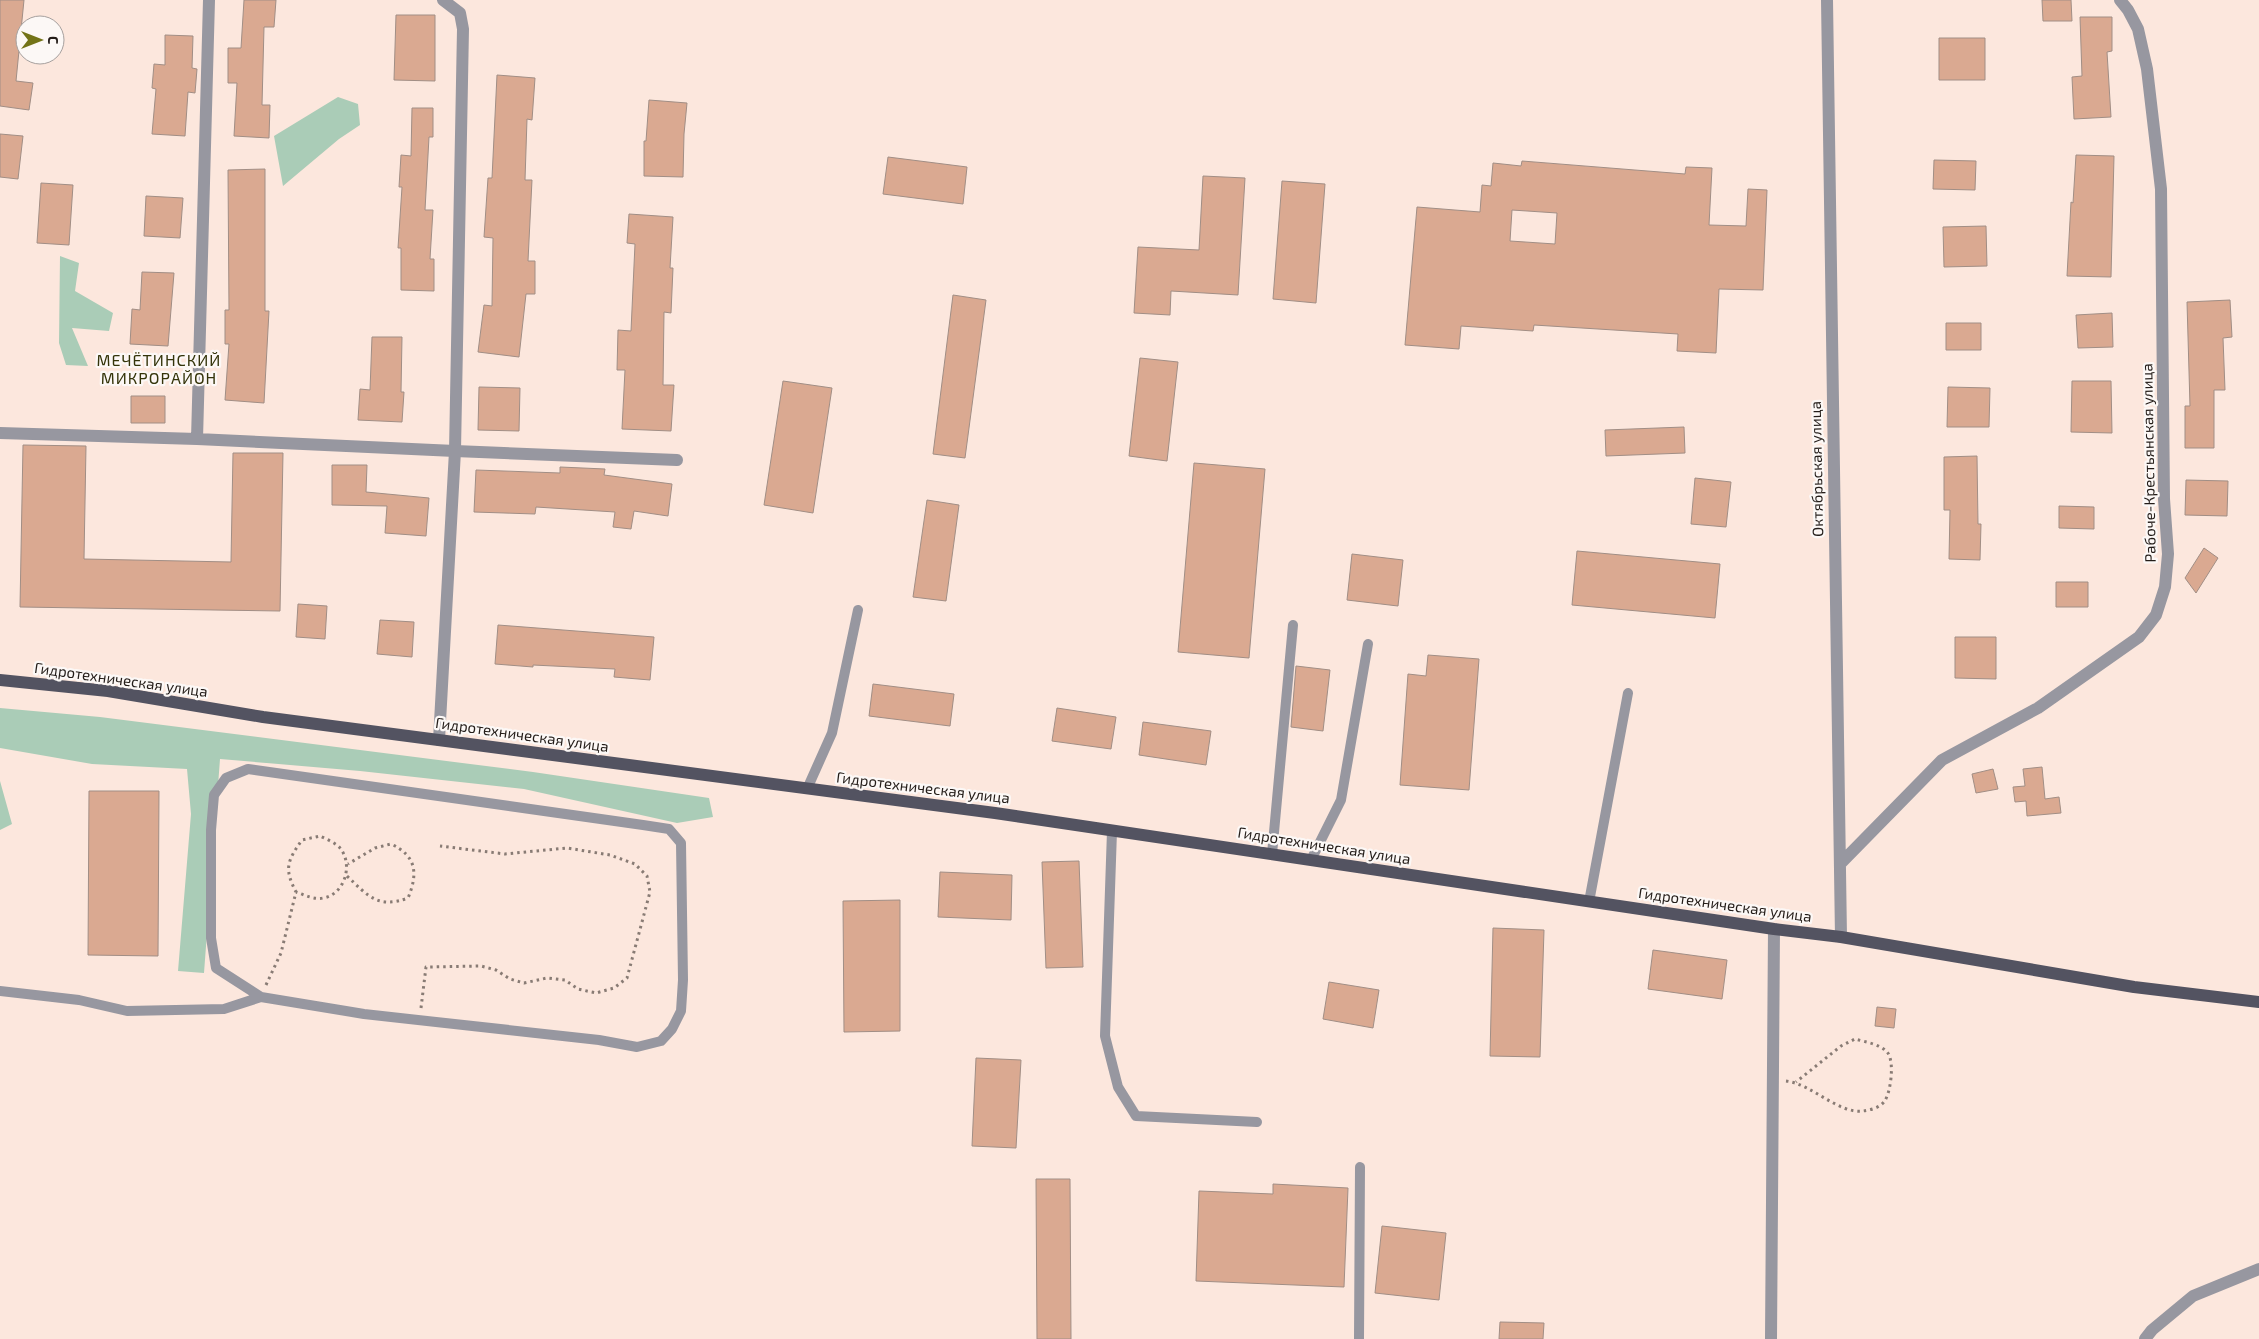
<svg xmlns="http://www.w3.org/2000/svg" width="2259" height="1339" font-family="'Exo 2',sans-serif">
	<rect width="100%" height="100%" fill="#fce7dd"/>
	<path fill="#aaccb7" d="M 338,97 L 358,104 L 360,125 L 339,139 L 283,186 L 274,136 Z
		M 60,256 L 79,263 L 75,291 L 113,313 L 109,331 L 72,328 L 88,366 L 66,365 L 59,343 Z
		M 0,708 L 100,717 L 533,772 L 709,798 L 713,817 L 677,823 L 524,789 L 360,771 L 220,759 L 204,973 L 178,971 L 191,814 L 187,769 L 92,764 L 0,748 Z
		M 0,781 L 12,824 L 0,830 Z"/>
	<path fill="#daa991" stroke="#a18e85" fill-rule="evenodd" d="M 0,0 L 24,0 L 16,81 L 33,83 L 29,110 L 0,106 Z
		M 244,0 L 276,0 L 274,27 L 264,27 L 262,105 L 270,105 L 269,138 L 234,136 L 237,83 L 228,83 L 228,48 L 241,48 Z
		M 2042,0 L 2071,0 L 2072,21 L 2043,21 Z
		M 396,15 L 435,15 L 435,81 L 394,80 Z
		M 2080,17 L 2112,17 L 2112,51 L 2107,52 L 2111,117 L 2074,119 L 2072,77 L 2082,76 Z
		M 165,35 L 193,36 L 192,68 L 197,69 L 195,93 L 188,92 L 185,136 L 152,134 L 156,89 L 152,88 L 154,64 L 165,65 Z
		M 1939,38 L 1985,38 L 1985,80 L 1939,80 Z
		M 497,75 L 535,78 L 532,120 L 527,119 L 525,180 L 532,180 L 528,261 L 535,261 L 535,294 L 526,294 L 519,357 L 478,352 L 484,305 L 492,306 L 493,238 L 484,237 L 488,178 L 492,178 Z
		M 649,100 L 687,103 L 684,134 L 683,177 L 644,176 L 644,141 L 646,141 Z
		M 412,108 L 433,108 L 433,137 L 429,137 L 425,210 L 433,210 L 430,259 L 434,259 L 434,291 L 401,290 L 401,248 L 398,248 L 402,187 L 399,187 L 401,155 L 411,156 Z
		M 0,134 L 23,136 L 18,179 L 0,177 Z
		M 2076,155 L 2114,156 L 2111,277 L 2067,276 L 2071,202 L 2073,203 Z
		M 888,157 L 967,167 L 963,204 L 883,194 Z
		M 1934,160 L 1976,161 L 1975,190 L 1933,189 Z
		M 1522,161 L 1685,174 L 1686,167 L 1712,168 L 1709,225 L 1746,226 L 1748,189 L 1767,190 L 1763,290 L 1719,289 L 1716,353 L 1677,351 L 1678,334 L 1534,325 L 1533,331 L 1461,326 L 1459,349 L 1405,345 L 1417,207 L 1480,212 L 1482,185 L 1491,186 L 1493,163 L 1521,166 ZM 1512,210 L 1557,213 L 1555,244 L 1510,241 Z
		M 265,169 L 265,311 L 269,311 L 264,403 L 225,400 L 229,344 L 225,344 L 225,310 L 229,310 L 228,170 Z
		M 1203,176 L 1245,178 L 1238,295 L 1171,291 L 1170,315 L 1134,313 L 1138,247 L 1199,250 Z
		M 1282,181 L 1325,184 L 1316,303 L 1273,299 Z
		M 41,183 L 73,185 L 69,245 L 37,243 Z
		M 146,196 L 183,198 L 180,238 L 144,236 Z
		M 629,214 L 673,217 L 670,268 L 673,268 L 671,313 L 664,312 L 663,385 L 674,385 L 671,431 L 622,429 L 625,370 L 617,370 L 618,330 L 631,331 L 635,244 L 627,243 Z
		M 1986,226 L 1987,266 L 1944,267 L 1943,227 Z
		M 142,272 L 174,273 L 168,346 L 130,344 L 132,309 L 140,310 Z
		M 953,295 L 986,300 L 965,458 L 933,454 Z
		M 2230,300 L 2232,337 L 2223,338 L 2225,390 L 2214,390 L 2214,448 L 2185,448 L 2185,406 L 2190,406 L 2187,302 Z
		M 2112,313 L 2113,347 L 2078,348 L 2076,315 Z
		M 1946,323 L 1981,323 L 1981,350 L 1946,350 Z
		M 372,337 L 402,337 L 401,392 L 404,392 L 402,422 L 358,420 L 360,389 L 370,390 Z
		M 1140,358 L 1178,362 L 1167,461 L 1129,456 Z
		M 783,381 L 832,388 L 813,513 L 764,505 Z
		M 2072,381 L 2111,381 L 2112,433 L 2071,432 Z
		M 479,387 L 520,388 L 519,431 L 478,430 Z
		M 1948,387 L 1990,388 L 1989,427 L 1947,427 Z
		M 131,396 L 165,396 L 165,423 L 131,423 Z
		M 1684,427 L 1685,453 L 1606,456 L 1605,430 Z
		M 23,445 L 86,446 L 84,559 L 231,562 L 233,453 L 283,453 L 280,611 L 20,607 Z
		M 1977,456 L 1978,524 L 1981,524 L 1980,560 L 1949,559 L 1950,510 L 1944,510 L 1944,457 Z
		M 1194,463 L 1265,469 L 1249,658 L 1178,652 Z
		M 332,465 L 367,465 L 366,492 L 429,498 L 426,536 L 385,533 L 387,506 L 332,505 Z
		M 560,467 L 605,469 L 604,475 L 672,484 L 668,516 L 634,511 L 631,529 L 613,527 L 615,512 L 536,507 L 535,514 L 474,512 L 476,470 L 560,473 Z
		M 1695,478 L 1731,482 L 1726,527 L 1691,524 Z
		M 2186,480 L 2228,481 L 2227,516 L 2185,515 Z
		M 927,500 L 959,505 L 946,601 L 913,597 Z
		M 2059,506 L 2094,507 L 2094,529 L 2059,528 Z
		M 2204,548 L 2218,558 L 2196,593 L 2185,578 Z
		M 1577,551 L 1720,564 L 1715,618 L 1572,605 Z
		M 1352,554 L 1403,560 L 1398,606 L 1347,600 Z
		M 2056,582 L 2088,582 L 2088,607 L 2056,607 Z
		M 298,604 L 327,606 L 325,639 L 296,637 Z
		M 380,620 L 414,622 L 412,657 L 377,654 Z
		M 498,625 L 654,637 L 650,680 L 614,677 L 615,669 L 533,665 L 533,667 L 495,664 Z
		M 1955,637 L 1996,637 L 1996,679 L 1955,678 Z
		M 1428,655 L 1479,659 L 1469,790 L 1400,785 L 1408,674 L 1426,676 Z
		M 1296,666 L 1330,670 L 1323,731 L 1291,727 Z
		M 873,684 L 954,694 L 950,726 L 869,716 Z
		M 1057,708 L 1116,717 L 1111,749 L 1052,741 Z
		M 1143,722 L 1211,731 L 1206,765 L 1139,755 Z
		M 2042,767 L 2045,799 L 2059,797 L 2061,813 L 2027,816 L 2026,801 L 2015,802 L 2013,787 L 2025,786 L 2023,769 Z
		M 1993,769 L 1998,789 L 1976,793 L 1972,774 Z
		M 89,791 L 159,791 L 158,956 L 88,955 Z
		M 1079,861 L 1083,967 L 1046,968 L 1042,862 Z
		M 940,872 L 1012,875 L 1011,920 L 938,917 Z
		M 900,900 L 900,1031 L 844,1032 L 843,901 Z
		M 1493,928 L 1544,930 L 1540,1057 L 1490,1056 Z
		M 1653,950 L 1727,960 L 1722,999 L 1648,989 Z
		M 1329,982 L 1379,990 L 1373,1028 L 1323,1019 Z
		M 1877,1007 L 1896,1009 L 1894,1028 L 1875,1026 Z
		M 976,1058 L 1021,1060 L 1016,1148 L 972,1146 Z
		M 1036,1179 L 1070,1179 L 1071,1339 L 1037,1339 Z
		M 1273,1184 L 1348,1188 L 1344,1287 L 1196,1281 L 1199,1191 L 1273,1194 Z
		M 1382,1226 L 1446,1233 L 1439,1300 L 1375,1293 Z
		M 1500,1322 L 1544,1323 L 1543,1339 L 1499,1339 Z"/>
	<g fill="none" stroke-linecap="round" stroke-linejoin="round">
		<path stroke="#887b74" stroke-width="3" stroke-dasharray="2.5 4" stroke-linecap="butt" d="M 347,876 C 368,896 378,909 408,898 C 418,874 417,856 391,844 L 375,848 L 348,864
			M 266,985 L 281,953 L 296,892 C 284,869 287,861 302,840 L 320,836 C 326,839 336,843 340,848 C 354,865 344,895 323,898 C 314,900 305,895 296,892
			M 421,1008 L 426,967 L 481,966 L 496,970 L 510,979 L 524,983 L 547,978 L 565,980 L 578,989 L 596,993 L 614,988 L 627,978 L 650,892 L 647,876 L 635,864 L 610,855 L 567,848 L 505,854 L 440,846
			M 1786,1081 C 1812,1084 1838,1114 1863,1111 C 1870,1110 1879,1108 1884,1102 C 1891,1093 1895,1060 1887,1052 C 1880,1044 1865,1042 1855,1039 L 1841,1046 L 1796,1082"/>
		<path stroke="#9797a0" stroke-width="10" d="M 807,789 L 832,733 L 858,610
			M 1112,831 L 1105,1036 L 1118,1087 L 1136,1116 L 1257,1122
			M 1272,854 L 1293,625
			M 1311,860 L 1341,800 L 1368,644
			M 1589,902 L 1628,693
			M 0,991 L 79,1000 L 127,1011 L 224,1009 L 261,997 L 364,1014 L 599,1040 L 637,1047 L 661,1041 L 672,1029 L 681,1011 L 683,980 L 681,843 L 669,829 L 643,825 L 248,769 L 226,778 L 214,795 L 211,830 L 211,938 L 216,968 L 261,997
			M 1359,1339 L 1360,1167"/>
		<path stroke="#9797a0" stroke-width="12" d="M 1827,0 L 1841,937
			M 0,433 L 197,439 L 455,451 L 463,29 L 460,13 L 443,0
			M 197,439 L 209,0
			M 439,740 L 455,451 L 677,460
			M 1840,864 L 1942,760 L 2038,708 L 2139,637 L 2156,615 L 2165,587 L 2168,554 L 2164,499 L 2161,189 L 2147,69 L 2138,29 L 2128,10 L 2120,0
			M 1771,1339 L 1774,929
			M 2145,1339 L 2152,1330 L 2193,1296 L 2259,1269"/>
		<path stroke="#535361" stroke-width="12" d="M 0,680 L 108,691 L 263,717 L 995,813 L 1774,929 L 1841,937 L 2134,987 L 2259,1002"/>
	</g>
	<g text-anchor="middle" stroke-width="4.5" stroke-linejoin="round" paint-order="stroke">
		<g font-size="15" fill="#241d19" stroke="#fcf8f6">
			<text transform="translate(2149 463) rotate(-91)" y="5">Рабоче-Крестьянская улица</text>
			<text transform="translate(1817 469) rotate(-91)" y="5">Октябрьская улица</text>
			<text transform="translate(121 680) rotate(8)" y="5">Гидротехническая улица</text>
			<text transform="translate(522 735) rotate(8)" y="5">Гидротехническая улица</text>
			<text transform="translate(923 788) rotate(7)" y="5">Гидротехническая улица</text>
			<text transform="translate(1324 846) rotate(9)" y="5">Гидротехническая улица</text>
			<text transform="translate(1725 905) rotate(8)" y="5">Гидротехническая улица</text>
		</g>
		<g font-size="16" letter-spacing="1" fill="#34340a" stroke="#fcf8f6">
			<text x="159" y="366">МЕЧЁТИНСКИЙ<tspan x="159" dy="18">МИКРОРАЙОН</tspan></text>
		</g>
	</g>
	<g transform="translate(40 40) rotate(90)"><circle r="24" fill="#fcf8f6" stroke="#a6a09e"/>
	<path d="M0-4L9 19L0 12L-9 19Z" fill="#737318"/>
	<text y="-8" font-size="14" font-weight="bold" text-anchor="middle" fill="#241d19">С</text>
	</g>
</svg>
